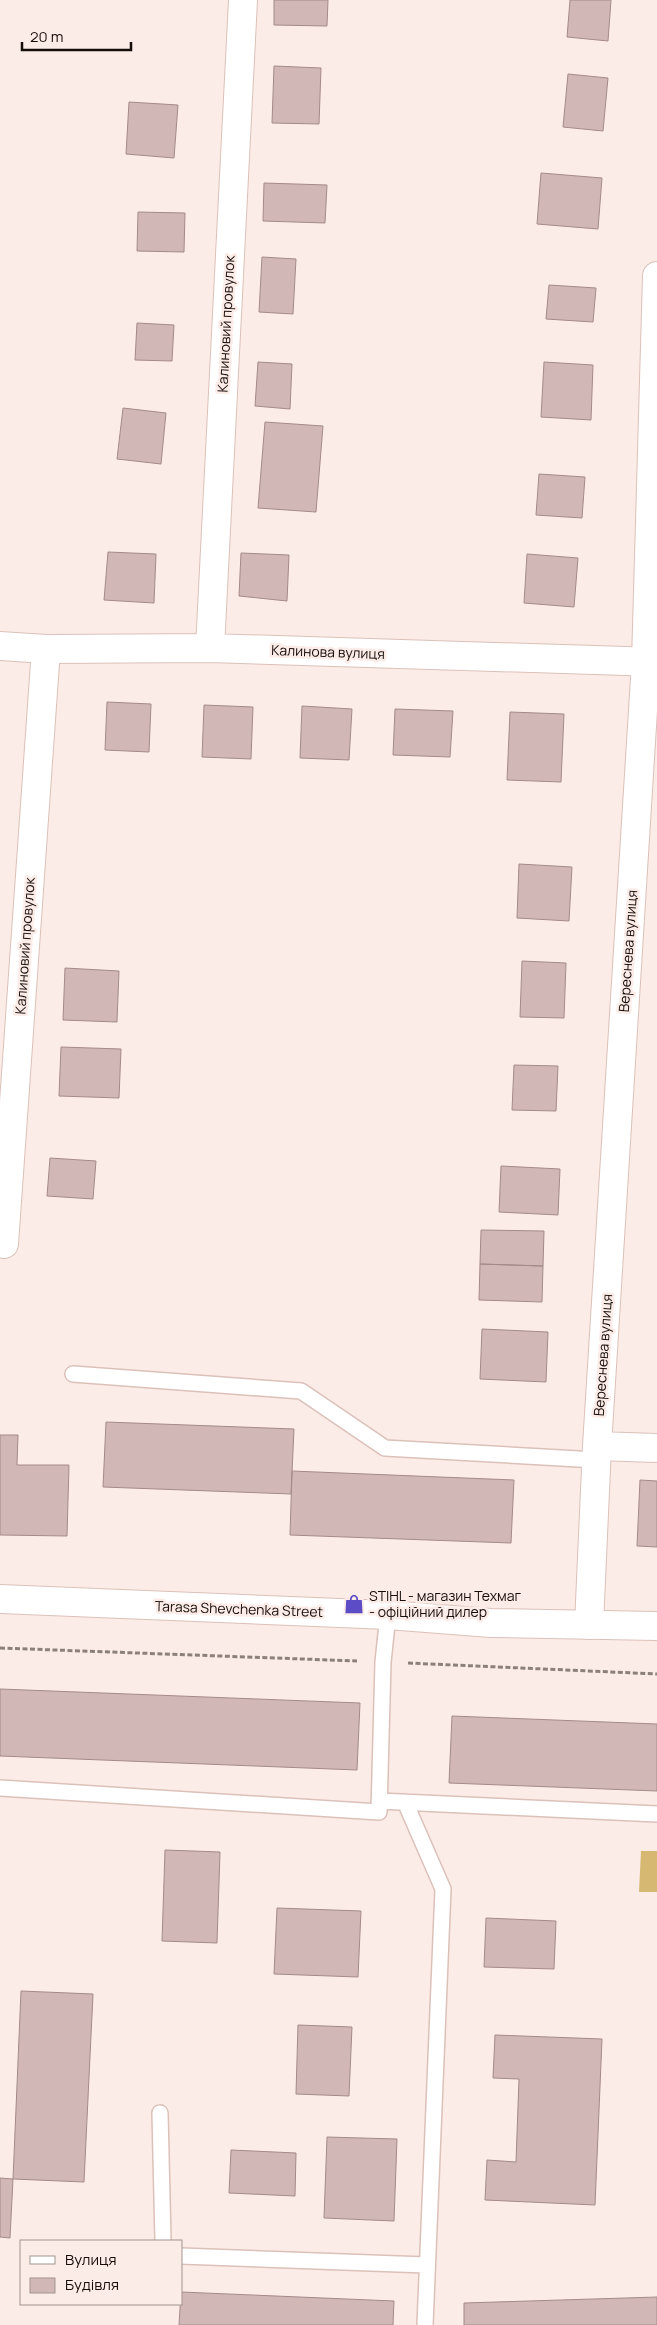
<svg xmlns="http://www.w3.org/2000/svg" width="657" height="2325" font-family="Manrope,sans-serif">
	<rect width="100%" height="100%" fill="#fcece7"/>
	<path fill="#d7b873" d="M 641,1851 L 657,1851 L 657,1892 L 639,1892 Z"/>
	<path fill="#d2b7b7" stroke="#a48a8b" d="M 274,0 L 328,0 L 327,26 L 274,25 Z
		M 570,0 L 611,0 L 608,41 L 567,37 Z
		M 274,66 L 321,68 L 319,124 L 272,123 Z
		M 568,74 L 608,78 L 603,131 L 563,127 Z
		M 129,102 L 178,105 L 174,158 L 126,154 Z
		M 541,173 L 602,178 L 598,229 L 537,224 Z
		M 264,183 L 327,185 L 325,223 L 263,221 Z
		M 138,212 L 185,213 L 184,252 L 137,251 Z
		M 262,257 L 296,259 L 293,314 L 259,312 Z
		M 549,285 L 596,288 L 593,322 L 546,319 Z
		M 137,323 L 174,325 L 172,361 L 135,360 Z
		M 258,362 L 292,364 L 290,409 L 255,406 Z
		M 544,362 L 593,365 L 591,420 L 541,417 Z
		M 123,408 L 166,413 L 161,464 L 117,459 Z
		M 265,422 L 323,426 L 316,512 L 258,508 Z
		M 539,474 L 585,477 L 582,518 L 536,515 Z
		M 108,552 L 156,554 L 154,603 L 104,600 Z
		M 241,553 L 289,555 L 287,601 L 239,596 Z
		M 527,554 L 578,558 L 574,607 L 524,603 Z
		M 107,702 L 151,704 L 149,752 L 105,750 Z
		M 204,705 L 253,707 L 251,759 L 202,757 Z
		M 302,706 L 352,709 L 349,760 L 300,758 Z
		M 395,709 L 453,711 L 450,757 L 393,755 Z
		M 510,712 L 564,714 L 561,782 L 507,780 Z
		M 519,864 L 572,867 L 569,921 L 517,918 Z
		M 522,961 L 566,963 L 564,1018 L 520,1017 Z
		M 65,968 L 119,971 L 117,1022 L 63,1020 Z
		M 61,1047 L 121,1049 L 119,1098 L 59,1096 Z
		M 514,1065 L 558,1066 L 556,1111 L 512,1110 Z
		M 50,1158 L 96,1161 L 93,1199 L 47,1196 Z
		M 501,1166 L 560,1169 L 558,1215 L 499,1212 Z
		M 481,1230 L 544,1231 L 543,1266 L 480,1264 Z
		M 480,1264 L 543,1266 L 542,1302 L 479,1300 Z
		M 482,1329 L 548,1332 L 546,1382 L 480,1379 Z
		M 106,1422 L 294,1429 L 291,1494 L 103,1487 Z
		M 0,1435 L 18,1435 L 17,1465 L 69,1465 L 67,1536 L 0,1535 Z
		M 292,1471 L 514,1480 L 511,1543 L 290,1535 Z
		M 640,1480 L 657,1481 L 657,1547 L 637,1546 Z
		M 0,1689 L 360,1703 L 357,1770 L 0,1756 Z
		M 452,1716 L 657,1724 L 657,1791 L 449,1783 Z
		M 165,1850 L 220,1852 L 217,1943 L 162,1941 Z
		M 277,1908 L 361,1911 L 358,1977 L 274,1974 Z
		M 486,1918 L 556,1921 L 554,1969 L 484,1967 Z
		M 21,1991 L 93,1994 L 84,2182 L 13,2179 Z
		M 298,2025 L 352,2027 L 349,2096 L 296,2094 Z
		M 495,2035 L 602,2039 L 595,2205 L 485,2200 L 487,2160 L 516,2162 L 519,2079 L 493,2078 Z
		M 327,2137 L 397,2139 L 394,2221 L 324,2218 Z
		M 231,2150 L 296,2153 L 295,2196 L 229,2193 Z
		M 0,2178 L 13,2179 L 10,2238 L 0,2237 Z
		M 181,2292 L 394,2301 L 393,2325 L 179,2325 Z
		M 657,2297 L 657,2325 L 464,2325 L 464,2303 Z"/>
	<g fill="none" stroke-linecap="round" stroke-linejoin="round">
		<defs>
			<path id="lane" d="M 73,1374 L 301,1391 L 385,1448 L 596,1460
				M 0,1788 L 379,1812 L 383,1662 L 388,1615
				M 379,1801 L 657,1814
				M 405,1802 L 443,1889 L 425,2325
				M 160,2113 L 163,2241
				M 181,2256 L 426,2265"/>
			<path id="street" d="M 0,646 L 46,649 L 210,648 L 657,662
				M 210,648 L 243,0
				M 4,1244 L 46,649
				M 597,1446 L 657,1448
				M 589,1625 L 597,1446 L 646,662 L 657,276"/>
			<path id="secondary" d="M 0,1599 L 388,1615 L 491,1623 L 657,1626"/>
		</defs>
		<use href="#lane" stroke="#dbc1b9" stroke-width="18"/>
		<use href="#street" stroke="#dbc1b9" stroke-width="30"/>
		<use href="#secondary" stroke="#dbc1b9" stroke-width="30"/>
		<path stroke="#8c807c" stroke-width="3" stroke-dasharray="5 2.5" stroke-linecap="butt" d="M 0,1648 L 357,1661
			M 408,1663 L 657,1674"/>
		<use href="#lane" stroke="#fff" stroke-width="15"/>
		<use href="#street" stroke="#fff" stroke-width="28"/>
		<use href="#secondary" stroke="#fff" stroke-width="28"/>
	</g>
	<defs>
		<symbol id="shop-bare" viewBox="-9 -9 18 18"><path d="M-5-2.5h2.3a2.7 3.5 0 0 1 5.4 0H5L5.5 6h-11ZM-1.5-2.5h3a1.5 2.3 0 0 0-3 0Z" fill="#5c4dc6" stroke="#fcece7" stroke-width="2.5" paint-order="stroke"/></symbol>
	</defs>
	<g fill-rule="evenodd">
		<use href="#shop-bare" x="340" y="1590" width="28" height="28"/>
	</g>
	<g text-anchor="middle" stroke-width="5" stroke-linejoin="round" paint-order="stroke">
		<g font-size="14" fill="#160d0a" stroke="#fcece7">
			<text transform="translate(226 324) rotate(-87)" y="5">Калиновий провулок</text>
			<text transform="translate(328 652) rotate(2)" y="5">Калинова вулиця</text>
			<text transform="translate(25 946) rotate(-86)" y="5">Калиновий провулок</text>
			<text transform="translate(628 951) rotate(-86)" y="5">Вереснева вулиця</text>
			<text transform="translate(603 1355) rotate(-86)" y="5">Вереснева вулиця</text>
			<text transform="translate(239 1609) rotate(2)" y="5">Tarasa Shevchenka Street</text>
		</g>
		<g font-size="14" fill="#160d0a" stroke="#fcece7" text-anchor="start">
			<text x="369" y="1601">STIHL - магазин Техмаг<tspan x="369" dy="16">- офіційний дилер</tspan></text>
		</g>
	</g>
	<rect x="20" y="2240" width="162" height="65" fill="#fcece7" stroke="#a0938f"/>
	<rect x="30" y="2256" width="25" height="8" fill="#ffffff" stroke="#a0938f"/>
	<text x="65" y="2265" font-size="15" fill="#160d0a">Вулиця</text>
	<rect x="30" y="2278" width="25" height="15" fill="#d2b7b7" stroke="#a0938f"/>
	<text x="65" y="2290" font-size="15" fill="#160d0a">Будівля</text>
	<path d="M22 42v8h109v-8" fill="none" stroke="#160d0a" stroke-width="2.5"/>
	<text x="30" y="42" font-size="15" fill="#160d0a" stroke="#fcece7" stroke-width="4" paint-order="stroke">20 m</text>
</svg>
